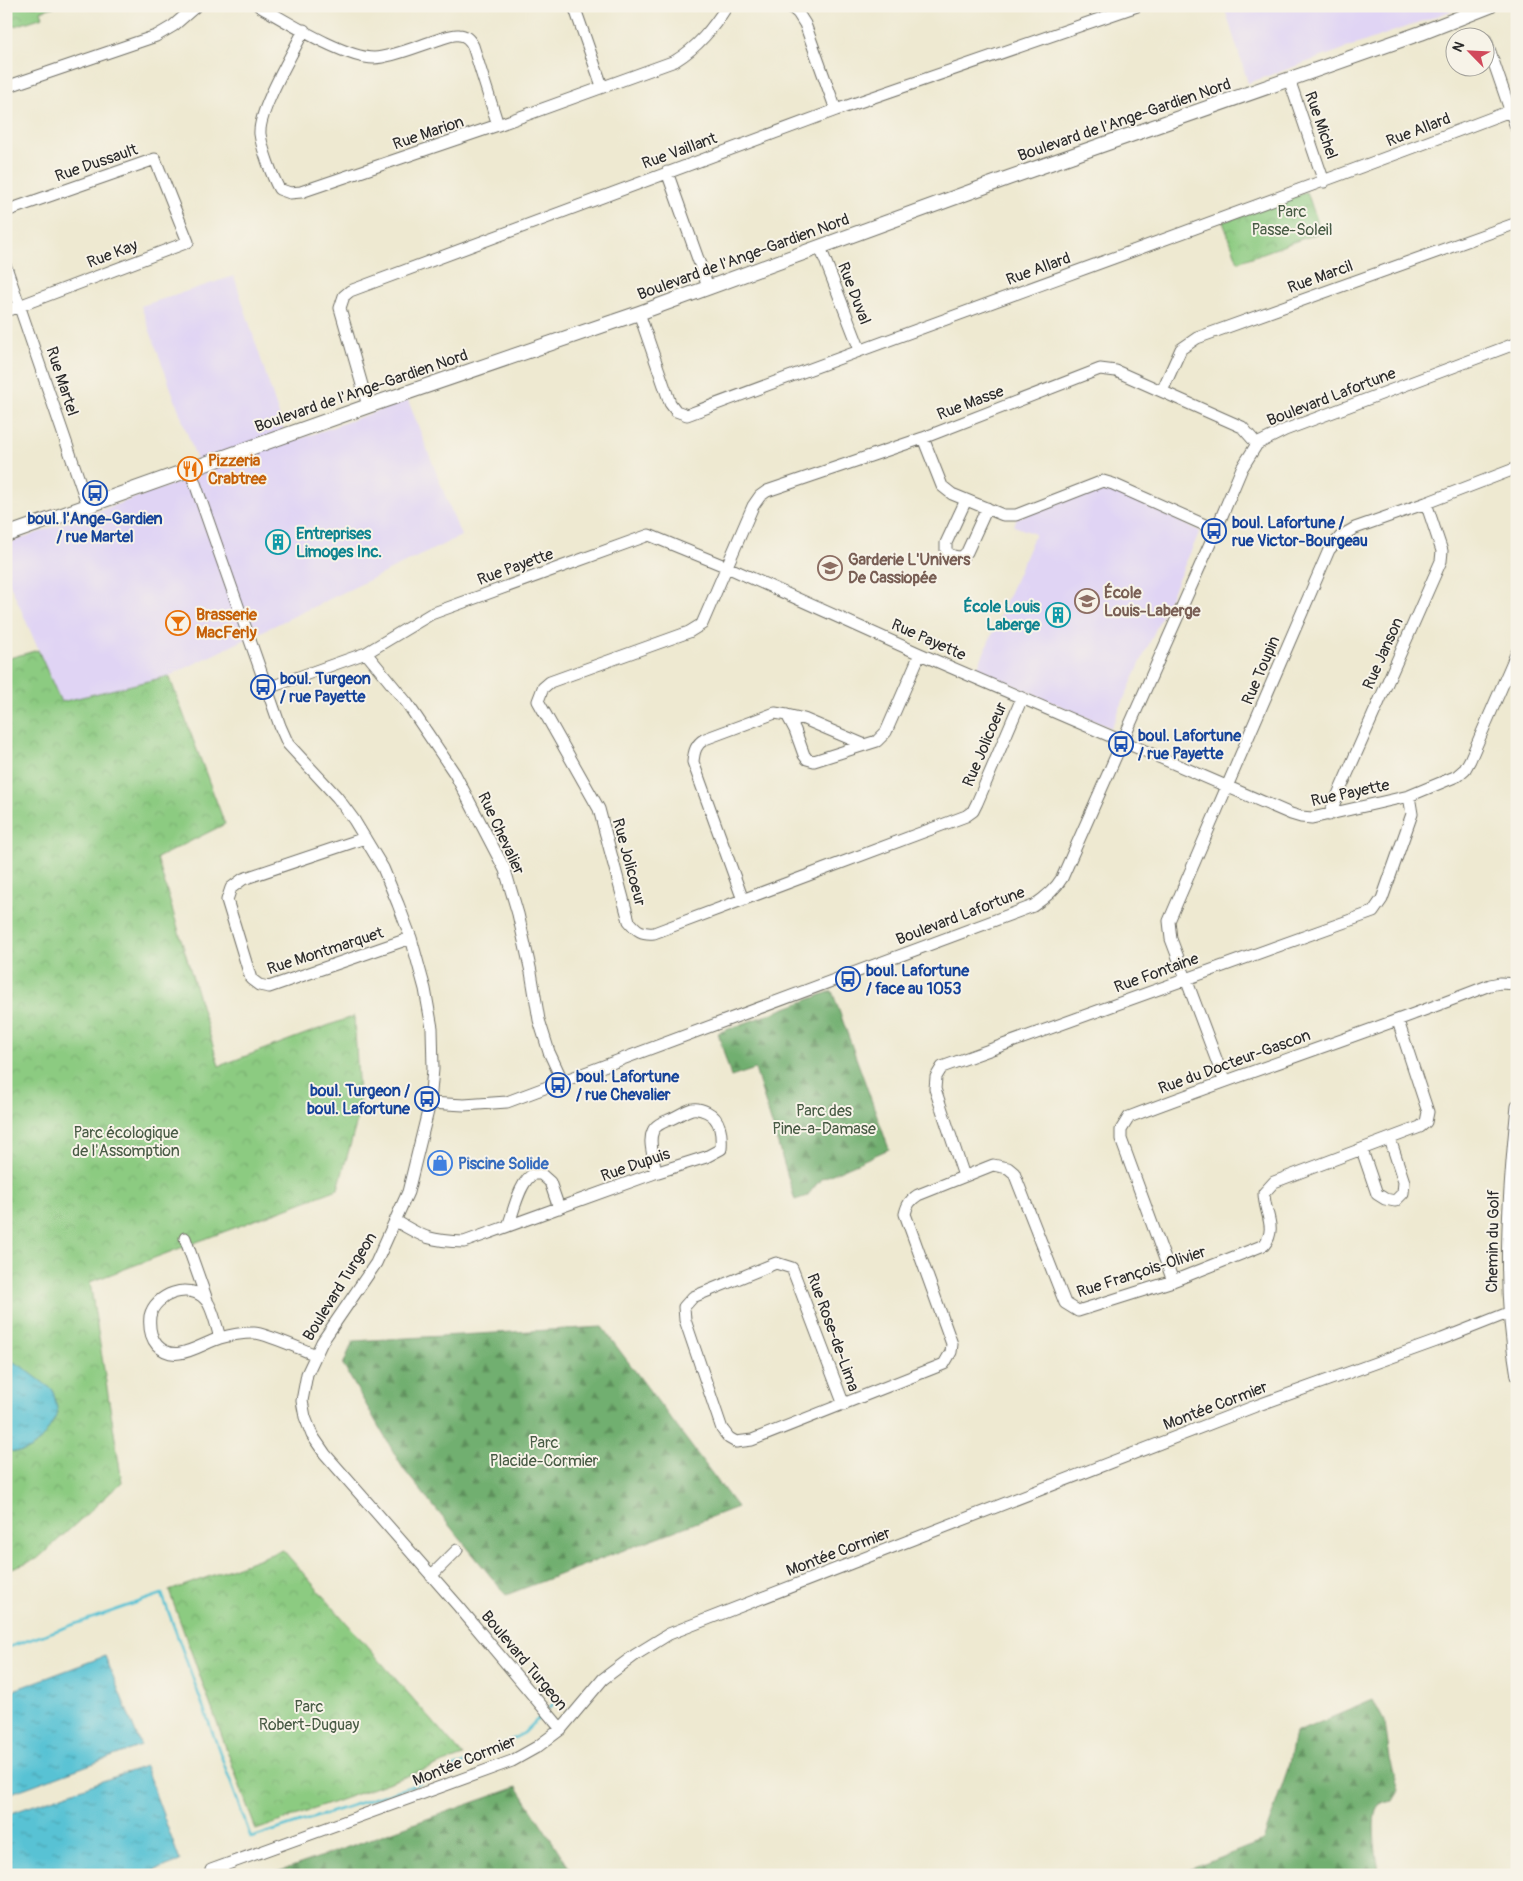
<svg xmlns="http://www.w3.org/2000/svg" width="1523" height="1881" font-family="Pangolin,sans-serif">
	<defs>
		<pattern id="forest-firs" width="22" height="20" patternUnits="userSpaceOnUse" patternTransform="scale(1.25)"><rect width="22" height="20" fill="#71af6f"/><path d="M5 1l3.5 6h-7zM16 11l3.5 6h-7z" fill="#5d8f5b"/></pattern>
		<pattern id="park-crowns" width="20" height="18" patternUnits="userSpaceOnUse" patternTransform="scale(1.25)"><rect width="20" height="18" fill="#8ccb81"/><path d="M2 6a3 3 0 1 1 6 0M12 15a3 3 0 1 1 6 0" fill="none" stroke="#79ae70"/></pattern>
		<pattern id="water-ripples" width="26" height="14" patternUnits="userSpaceOnUse" patternTransform="scale(1.25)"><rect width="26" height="14" fill="#58c2d4"/><path d="M2 4q2-2 4 0t4 0M15 11q2-2 4 0t4 0" fill="none" stroke="#499eac"/></pattern>
	</defs>
	<rect width="100%" height="100%" fill="#f7f3e8"/>
	<filter id="ink" filterUnits="userSpaceOnUse"><feTurbulence type="fractalNoise" baseFrequency=".02" numOctaves="2"/><feDisplacementMap in="SourceGraphic" scale="10" xChannelSelector="R" yChannelSelector="G"/><feConvolveMatrix kernelMatrix="1 2 1 2 8 2 1 2 1" color-interpolation-filters="sRGB"/></filter>
	<filter id="wash" filterUnits="userSpaceOnUse"><feTurbulence type="fractalNoise" baseFrequency=".0096" numOctaves="4" result="noise"/><feDisplacementMap in="SourceGraphic" scale="20" xChannelSelector="R" yChannelSelector="G"/><feGaussianBlur stdDeviation="1.12" result="paint"/><feColorMatrix in="noise" values="0 0 0 0 0 0 0 0 0 0 0 0 0 0 0 0 0 1.4 0 .05"/><feComposite in="paint" operator="in"/></filter>
	<g filter="url(#wash)">
		<rect width="100%" height="100%" fill="#eee9d1"/>
		<path fill="#e0d4f4" d="M 1224,6 L 1465,6 L 1248,83 Z
			M 234,276 L 288,443 L 408,400 L 461,536 L 169,676 L 61,702 L 6,575 L 6,544 L 202,474 L 141,306 Z
			M 1103,489 L 1115,491 L 1200,531 L 1111,728 L 977,669 L 1035,534 L 1014,526 L 1017,518 L 1087,492 Z"/>
		<path fill="url(#forest-firs)" stroke="#4e6d4d" d="M 832,991 L 889,1149 L 821,1179 L 807,1196 L 795,1200 L 755,1069 L 731,1077 L 718,1033 Z
			M 602,1327 L 737,1507 L 506,1595 L 404,1470 L 343,1365 L 353,1341 Z
			M 1373,1700 L 1385,1723 L 1390,1759 L 1399,1790 L 1393,1800 C 1389,1801 1382,1802 1379,1805 C 1369,1815 1377,1861 1380,1875 L 1176,1875 L 1263,1841 L 1288,1768 L 1295,1733 Z
			M 517,1787 L 574,1875 L 269,1875 Z"/>
		<path fill="url(#park-crowns)" stroke="#5c7b56" d="M 6,6 L 56,6 L 41,11 L 43,17 L 6,29 Z
			M 1307,192 L 1321,232 L 1238,262 L 1223,222 Z
			M 38,650 L 61,702 L 169,676 L 225,824 L 157,858 L 219,1066 L 354,1016 L 360,1110 L 338,1189 L 90,1282 L 122,1482 L 37,1559 L 6,1570 L 6,659 Z
			M 283,1550 L 463,1756 L 256,1830 L 169,1591 Z"/>
		<path fill="url(#water-ripples)" stroke="#427680" d="M 6,1358 L 21,1366 L 53,1390 L 58,1413 C 45,1434 35,1459 6,1450 Z
			M 105,1656 L 141,1746 L 6,1795 L 6,1693 Z
			M 145,1766 L 180,1861 L 142,1875 L 6,1875 L 6,1815 Z"/>
		<g fill="none" stroke-linecap="round" stroke-linejoin="round">
			<path stroke="#58c2d4" stroke-width="2.5" d="M 6,1648 L 162,1594 L 251,1838 L 409,1787 L 478,1757 L 524,1733 L 543,1714
				M 549,1708 L 555,1702"/>
		</g>
	</g>
	<g filter="url(#ink)">
		<g fill="none" stroke-linecap="round" stroke-linejoin="round">
			<defs>
				<path id="minor" d="M 259,6 C 286,21 344,58 374,58 C 393,57 418,46 437,40 C 444,38 452,34 459,35 C 466,35 470,40 473,46 L 498,125
					M 574,6 L 602,86
					M 790,6 L 798,13 L 805,24 L 836,110
					M 304,30 C 293,53 258,111 260,134 C 262,149 272,176 279,189 L 290,193 L 301,192 L 498,125 L 675,61 C 698,47 713,28 727,6
					M 1486,40 L 1517,130
					M 1289,79 L 1324,182
					M 6,87 L 156,36 L 173,26 L 196,6
					M 667,172 L 708,287
					M 6,211 L 155,159 L 188,242 L 6,311
					M 820,247 L 860,350
					M 6,267 L 88,506
					M 639,313 L 670,403 L 676,411 L 687,415 C 961,312 1237,215 1510,111
					M 1162,391 L 1181,349 L 1197,338 L 1517,223
					M 368,406 L 340,308 L 344,296 L 350,291 L 836,110 L 1137,6
					M 923,438 L 942,486 L 952,494 L 1003,515 L 1016,515 L 1103,481 L 1113,484 L 1216,530
					M 190,469 L 280,726 L 288,744 L 337,797 L 354,820 L 383,868 L 398,904 L 411,938 L 425,989 L 432,1028 L 433,1069 L 430,1103 L 408,1192 L 376,1263 L 322,1342 L 307,1374 L 302,1401 L 305,1417 L 312,1435 L 325,1454 L 459,1607 L 561,1729
					M 966,500 L 946,543 L 946,551 C 951,556 955,557 962,557 L 967,552 L 987,508
					M 366,653 L 407,703 L 455,774 L 505,870 L 518,914 L 531,972 L 539,1020 L 549,1052 L 562,1080
					M 265,689 L 366,653 L 431,614 L 649,535 L 727,567 L 920,654 L 1291,814 L 1301,817 L 1312,818 L 1409,796 L 1457,776 L 1465,769 L 1470,760 L 1517,652
					M 1022,698 L 977,803 L 973,811 L 966,816 L 654,933 C 642,934 637,931 629,921 L 599,809 L 538,701 L 543,688 L 550,682 L 689,632 L 702,624 L 753,506 L 760,496 L 767,491 L 923,438 L 1100,369 L 1116,371 L 1242,427 L 1257,444
					M 787,715 L 804,719 L 865,745
					M 1329,815 L 1441,561 L 1442,551 L 1426,503
					M 365,838 L 243,879 L 231,888 L 227,900 L 251,979 L 259,985 L 269,987 L 411,938
					M 743,900 L 693,762 C 694,751 696,744 705,739 L 775,713 L 787,715 L 795,730 L 804,755 L 807,759 L 814,761 L 877,741 L 886,732 L 920,654
					M 1224,1080 L 1171,939 L 1169,921 L 1329,550 L 1341,536 L 1355,528 L 1426,503 L 1517,468
					M 430,1103 L 464,1105 L 507,1102 L 1033,906 C 1045,898 1055,890 1062,878 L 1216,530 L 1242,468 L 1257,444 L 1285,430 L 1517,343
					M 1517,1106 C 1508,1197 1501,1286 1517,1376
					M 1362,1150 L 1377,1194 L 1385,1199 L 1395,1201 L 1403,1193 L 1404,1182 L 1390,1139
					M 964,1176 L 935,1089 L 936,1077 L 942,1067 L 1373,912 L 1382,899 L 1412,814 L 1409,796
					M 396,1221 C 424,1238 431,1241 464,1242 L 655,1173 L 706,1157 L 721,1149 C 722,1134 721,1119 707,1112 C 703,1110 697,1108 692,1109 C 685,1111 678,1116 671,1119 C 664,1122 656,1124 653,1131 C 647,1143 656,1160 655,1173
					M 508,1226 C 513,1214 520,1179 534,1174 C 534,1174 541,1174 541,1174 L 550,1182 L 559,1208
					M 185,1238 L 207,1300
					M 1173,1281 L 1121,1139 L 1121,1130 L 1129,1117 C 1249,1071 1371,1032 1490,985 L 1500,983 L 1517,984
					M 220,1338 C 217,1328 212,1305 205,1299 C 189,1282 155,1294 150,1316 C 149,1326 150,1337 157,1345 C 175,1365 200,1344 220,1338 C 230,1335 244,1333 254,1333 C 265,1333 303,1350 316,1355
					M 844,1405 L 792,1268 L 776,1263 L 693,1297 L 684,1307 L 685,1320 L 722,1429 L 729,1438 L 736,1442 L 752,1440 L 944,1364 L 951,1352 L 952,1344 L 905,1214 C 907,1205 910,1200 918,1195 L 993,1165 L 1008,1168 L 1014,1173 L 1065,1303 L 1078,1311 L 1173,1281 L 1264,1245 C 1278,1228 1264,1213 1264,1193 L 1274,1182 L 1420,1127 L 1426,1122 L 1428,1112 L 1398,1021
					M 431,1576 L 457,1550
					M 211,1870 L 512,1761 L 537,1747 L 561,1729 L 603,1679 L 635,1655 L 669,1634 L 1253,1407 L 1442,1339 L 1508,1313"/>
				<path id="major" d="M 6,535 L 368,406 L 639,313 L 1008,178 L 1421,33 L 1490,6"/>
			</defs>
			<use href="#minor" stroke="#6f6e65" stroke-width="13"/>
			<use href="#major" stroke="#6f6e65" stroke-width="16"/>
			<use href="#minor" stroke="#fff" stroke-width="11"/>
			<use href="#major" stroke="#fff" stroke-width="14"/>
		</g>
	</g>
	<defs>
		<symbol id="restaurant-ring" viewBox="-11 -11 22 22"><circle r="9.5" fill="#f7f3e8" stroke="#e8710a" stroke-width="1.5"/><path d="M-5-6h1v4h1v-4h1v4h1v-4h1v5L-1.5 .5V6h-2V.5L-5-1ZM5-6V6H3V1.5H1.5Q1.5-4 5-6Z" fill="#e8710a"/></symbol>
		<symbol id="bus-ring" viewBox="-11 -11 22 22"><circle r="9.5" fill="#f7f3e8" stroke="#1a4fb4" stroke-width="1.5"/><path d="M-5-6H5V4H4V6H2V4H-2V6H-4V4H-5ZM-3.5-4V0h7V-4ZM-3.5 1.2v1.5H-2V1.2ZM2 1.2v1.5H3.5V1.2Z" fill="#1a4fb4"/></symbol>
		<symbol id="building-ring" viewBox="-11 -11 22 22"><circle r="9.5" fill="#f7f3e8" stroke="#0f9aa8" stroke-width="1.5"/><path d="M-4-6H4V6H1V3H-1V6H-4ZM-2.5-4.3h1.7v1.8h-1.7ZM.8-4.3h1.7v1.8H.8ZM-2.5-1h1.7V.8h-1.7ZM.8-1h1.7V.8H.8Z" fill="#0f9aa8"/></symbol>
		<symbol id="school-ring" viewBox="-11 -11 22 22"><circle r="9.5" fill="#f7f3e8" stroke="#8d6e63" stroke-width="1.5"/><path d="M0-5L7-2L0 1L-7-2ZM-4 1L0 2.5L4 1V4Q0 6-4 4Z" fill="#8d6e63"/></symbol>
		<symbol id="bar-ring" viewBox="-11 -11 22 22"><circle r="9.5" fill="#f7f3e8" stroke="#e8710a" stroke-width="1.5"/><path d="M-6-5H6L.8 .8V4.5H3.5V6h-7V4.5H-.8V.8Z" fill="#e8710a"/></symbol>
		<symbol id="shop-ring" viewBox="-11 -11 22 22"><circle r="9.5" fill="#f7f3e8" stroke="#3f7fe0" stroke-width="1.5"/><path d="M-5-2.5h2.3a2.7 3.5 0 0 1 5.4 0H5L5.5 6h-11ZM-1.5-2.5h3a1.5 2.3 0 0 0-3 0Z" fill="#3f7fe0"/></symbol>
	</defs>
	<g fill-rule="evenodd">
		<use href="#restaurant-ring" x="176" y="455" width="28" height="28"/>
		<use href="#bus-ring" x="81" y="479" width="28" height="28"/>
		<use href="#bus-ring" x="1200" y="517" width="28" height="28"/>
		<use href="#building-ring" x="264" y="528" width="28" height="28"/>
		<use href="#school-ring" x="816" y="554" width="28" height="28"/>
		<use href="#school-ring" x="1073" y="587" width="28" height="28"/>
		<use href="#building-ring" x="1044" y="601" width="28" height="28"/>
		<use href="#bar-ring" x="164" y="609" width="28" height="28"/>
		<use href="#bus-ring" x="249" y="673" width="28" height="28"/>
		<use href="#bus-ring" x="1107" y="730" width="28" height="28"/>
		<use href="#bus-ring" x="834" y="965" width="28" height="28"/>
		<use href="#bus-ring" x="544" y="1071" width="28" height="28"/>
		<use href="#bus-ring" x="413" y="1085" width="28" height="28"/>
		<use href="#shop-ring" x="426" y="1149" width="28" height="28"/>
	</g>
	<g text-anchor="middle" stroke-width="4" stroke-linejoin="round" paint-order="stroke">
		<g font-size="16" fill="#2b2b2b" stroke="#f7f3e8">
			<text transform="translate(1124 119) rotate(-19)" y="6">Boulevard de l'Ange-Gardien Nord</text>
			<text transform="translate(1322 125) rotate(71)" y="6">Rue Michel</text>
			<text transform="translate(1418 129) rotate(-21)" y="6">Rue Allard</text>
			<text transform="translate(428 132) rotate(-19)" y="6">Rue Marion</text>
			<text transform="translate(679 150) rotate(-20)" y="6">Rue Vaillant</text>
			<text transform="translate(96 162) rotate(-19)" y="6">Rue Dussault</text>
			<text transform="translate(112 253) rotate(-21)" y="6">Rue Kay</text>
			<text transform="translate(743 256) rotate(-20)" y="6">Boulevard de l'Ange-Gardien Nord</text>
			<text transform="translate(1038 268) rotate(-20)" y="6">Rue Allard</text>
			<text transform="translate(1320 276) rotate(-20)" y="6">Rue Marcil</text>
			<text transform="translate(855 293) rotate(69)" y="6">Rue Duval</text>
			<text transform="translate(63 381) rotate(72)" y="6">Rue Martel</text>
			<text transform="translate(361 390) rotate(-19)" y="6">Boulevard de l'Ange-Gardien Nord</text>
			<text transform="translate(1331 396) rotate(-21)" y="6">Boulevard Lafortune</text>
			<text transform="translate(970 402) rotate(-21)" y="6">Rue Masse</text>
			<text transform="translate(515 566) rotate(-20)" y="6">Rue Payette</text>
			<text transform="translate(929 639) rotate(24)" y="6">Rue Payette</text>
			<text transform="translate(1382 653) rotate(-66)" y="6">Rue Janson</text>
			<text transform="translate(1260 670) rotate(-67)" y="6">Rue Toupin</text>
			<text transform="translate(984 744) rotate(-67)" y="6">Rue Jolicoeur</text>
			<text transform="translate(1350 792) rotate(-12)" y="6">Rue Payette</text>
			<text transform="translate(502 833) rotate(65)" y="6">Rue Chevalier</text>
			<text transform="translate(630 862) rotate(75)" y="6">Rue Jolicoeur</text>
			<text transform="translate(960 915) rotate(-21)" y="6">Boulevard Lafortune</text>
			<text transform="translate(325 950) rotate(-18)" y="6">Rue Montmarquet</text>
			<text transform="translate(1156 972) rotate(-20)" y="6">Rue Fontaine</text>
			<text transform="translate(1234 1061) rotate(-20)" y="6">Rue du Docteur-Gascon</text>
			<text transform="translate(635 1164) rotate(-19)" y="6">Rue Dupuis</text>
			<text transform="translate(1492 1241) rotate(-89)" y="6">Chemin du Golf</text>
			<text transform="translate(1141 1271) rotate(-18)" y="6">Rue François-Olivier</text>
			<text transform="translate(339 1286) rotate(-58)" y="6">Boulevard Turgeon</text>
			<text transform="translate(834 1332) rotate(70)" y="6">Rue Rose-de-Lima</text>
			<text transform="translate(1215 1405) rotate(-21)" y="6">Montée Cormier</text>
			<text transform="translate(838 1551) rotate(-21)" y="6">Montée Cormier</text>
			<text transform="translate(525 1660) rotate(50)" y="6">Boulevard Turgeon</text>
			<text transform="translate(464 1760) rotate(-22)" y="6">Montée Cormier</text>
		</g>
		<g font-size="16" fill="#485b45" stroke="#f7f3e8">
			<text x="1292" y="217">Parc<tspan x="1292" dy="18">Passe-Soleil</tspan></text>
			<text x="824" y="1116">Parc des<tspan x="824" dy="18">Pine-a-Damase</tspan></text>
			<text x="126" y="1138">Parc écologique<tspan x="126" dy="18">de l'Assomption</tspan></text>
			<text x="544" y="1448">Parc<tspan x="544" dy="18">Placide-Cormier</tspan></text>
			<text x="309" y="1712">Parc<tspan x="309" dy="18">Robert-Duguay</tspan></text>
		</g>
		<g font-size="16" font-weight="bold" fill="#c56008" stroke="#f7f3e8" text-anchor="start">
			<text x="208" y="466">Pizzeria<tspan x="208" dy="18">Crabtree</tspan></text>
			<text x="196" y="620">Brasserie<tspan x="196" dy="18">MacFerly</tspan></text>
		</g>
		<g font-size="16" font-weight="bold" fill="#164399" stroke="#f7f3e8" text-anchor="start">
			<text x="95" y="524" text-anchor="middle">boul. l'Ange-Gardien<tspan x="95" dy="18">/ rue Martel</tspan></text>
			<text x="1232" y="528">boul. Lafortune /<tspan x="1232" dy="18">rue Victor-Bourgeau</tspan></text>
			<text x="280" y="684">boul. Turgeon<tspan x="280" dy="18">/ rue Payette</tspan></text>
			<text x="1138" y="741">boul. Lafortune<tspan x="1138" dy="18">/ rue Payette</tspan></text>
			<text x="866" y="976">boul. Lafortune<tspan x="866" dy="18">/ face au 1053</tspan></text>
			<text x="576" y="1082">boul. Lafortune<tspan x="576" dy="18">/ rue Chevalier</tspan></text>
			<text x="410" y="1096" text-anchor="end">boul. Turgeon /<tspan x="410" dy="18">boul. Lafortune</tspan></text>
		</g>
		<g font-size="16" font-weight="bold" fill="#0d838f" stroke="#f7f3e8" text-anchor="start">
			<text x="296" y="539">Entreprises<tspan x="296" dy="18">Limoges Inc.</tspan></text>
			<text x="1040" y="612" text-anchor="end">École Louis<tspan x="1040" dy="18">Laberge</tspan></text>
		</g>
		<g font-size="16" font-weight="bold" fill="#785e54" stroke="#f7f3e8" text-anchor="start">
			<text x="848" y="565">Garderie L'Univers<tspan x="848" dy="18">De Cassiopée</tspan></text>
			<text x="1104" y="598">École<tspan x="1104" dy="18">Louis-Laberge</tspan></text>
		</g>
		<g font-size="16" font-weight="bold" fill="#366cbe" stroke="#f7f3e8" text-anchor="start">
			<text x="458" y="1169">Piscine Solide</text>
		</g>
	</g>
	<rect width="1523" height="1881" fill="none" stroke="#f7f3e8" stroke-width="25"/>
	<g transform="translate(1470 52) rotate(294)"><circle r="24" fill="#f7f3e8" stroke="#a5a39c"/>
	<path d="M0-4L9 19L0 12L-9 19Z" fill="#d1495b"/>
	<text y="-8" font-size="14" font-weight="bold" text-anchor="middle" fill="#2b2b2b">N</text>
	</g>
</svg>
